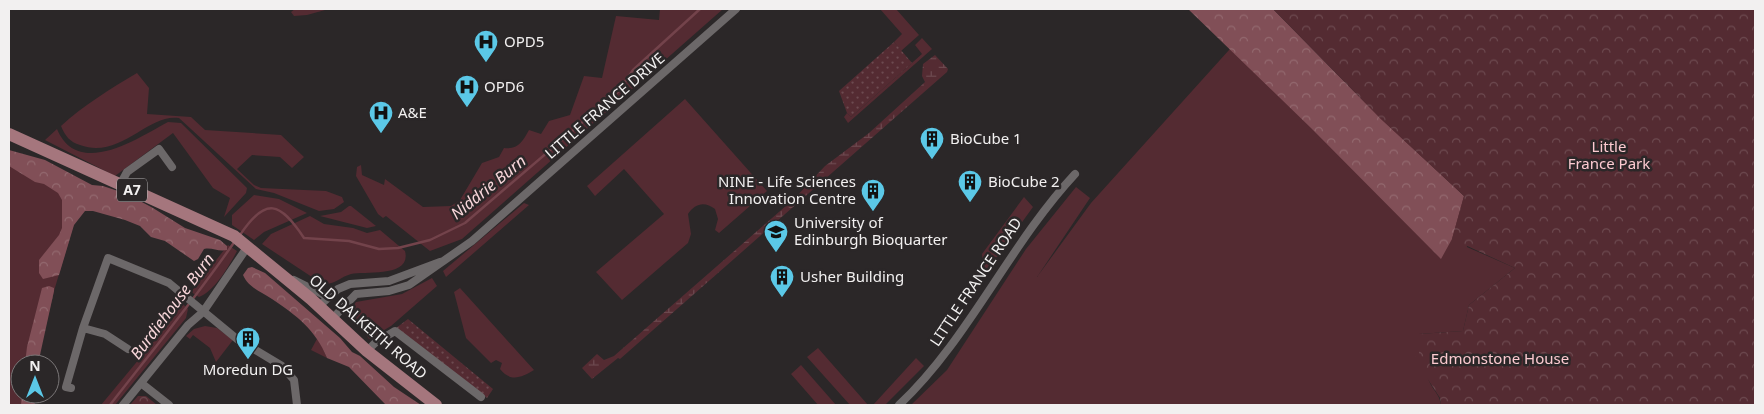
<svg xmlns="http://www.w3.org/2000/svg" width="1764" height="414" font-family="'Noto Sans',sans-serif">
	<defs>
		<pattern id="forest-crowns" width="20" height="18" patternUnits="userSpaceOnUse" patternTransform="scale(1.25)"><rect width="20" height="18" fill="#814f57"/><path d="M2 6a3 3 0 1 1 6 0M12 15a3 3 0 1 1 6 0" fill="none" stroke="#93696f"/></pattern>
		<pattern id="wetland-marsh" width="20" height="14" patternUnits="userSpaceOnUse" patternTransform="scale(1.25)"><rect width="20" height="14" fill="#542b32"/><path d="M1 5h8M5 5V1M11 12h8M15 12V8" fill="none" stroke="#6d4a50"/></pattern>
		<pattern id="park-crowns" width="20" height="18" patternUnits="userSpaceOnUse" patternTransform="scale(1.25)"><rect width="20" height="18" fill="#542b32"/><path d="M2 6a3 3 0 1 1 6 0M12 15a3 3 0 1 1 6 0" fill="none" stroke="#6d4a50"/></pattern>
		<pattern id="garden-dots" width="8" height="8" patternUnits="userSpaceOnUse" patternTransform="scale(1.25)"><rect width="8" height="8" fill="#542b32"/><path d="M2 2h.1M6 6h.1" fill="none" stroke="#6d4a50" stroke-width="1.8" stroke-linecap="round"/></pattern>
	</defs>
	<rect width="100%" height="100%" fill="#2b2728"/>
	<path fill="#542b32" d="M 295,9 L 324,9 L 325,10 L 307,15 L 294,16 L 291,12 Z
		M 660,9 L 723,9 L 462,239 L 430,251 L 386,216 L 383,218 L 378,214 L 356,176 L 357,167 L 361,165 L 362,175 L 384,185 L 385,179 L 423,207 L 451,206 L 460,200 L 482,163 L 499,157 L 504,148 C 518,150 523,141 529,130 L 541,134 L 549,121 L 570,115 L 584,76 L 602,78 L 616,16 L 659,20 Z
		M 880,9 L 896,9 L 919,35 L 901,51 L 894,42 L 902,34 Z
		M 1266,9 L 1464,196 L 1467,247 L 1515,268 L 1469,305 L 1463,331 L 1419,334 C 1419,351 1422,365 1429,381 C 1433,390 1440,395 1441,405 L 911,405 L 947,370 L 1026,249 L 1076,187 L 1090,198 L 1037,277 L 1091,203 Z
		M 922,38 L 932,49 L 848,123 L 844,117 L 847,113 L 851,117 L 922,54 L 915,45 Z
		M 137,73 L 149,88 L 147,114 L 191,117 L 205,130 L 281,135 L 304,157 L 292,168 L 280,157 L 252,155 L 237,169 L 254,185 L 261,188 L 326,191 L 342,197 L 344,202 L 334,209 L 319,211 L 274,193 L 256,189 L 179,118 C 148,113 120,160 80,145 C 70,142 65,136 61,126 C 84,105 110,89 137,73 Z
		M 685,99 L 767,191 L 719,233 L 715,230 L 718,219 L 715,209 C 705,201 695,203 688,214 L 691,234 L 688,243 L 622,300 L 596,272 L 664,214 L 624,169 L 595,196 L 587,186 Z
		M 168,122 L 181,123 L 247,188 L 246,193 L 224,217 L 230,198 L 213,188 L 173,133 L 115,176 L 45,140 L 57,129 C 78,179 138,138 168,122 Z
		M 9,154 L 85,187 L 54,291 L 37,364 L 20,364 L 20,394 L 30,394 L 28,405 L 9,405 Z
		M 254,195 L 279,199 L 307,213 L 264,232 L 254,240 L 232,225 L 232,215 Z
		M 1024,197 L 1033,207 L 984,275 L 982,254 Z
		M 524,203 L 529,205 L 446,277 L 443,271 Z
		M 349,206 L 351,206 L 376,226 L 367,228 L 320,216 L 341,212 Z
		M 310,216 L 324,224 L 353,228 L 367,233 L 380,230 L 405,251 C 412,278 365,271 351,274 C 340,277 332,287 321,283 L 262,244 L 271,234 Z
		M 228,245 L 237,251 C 229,266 215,291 199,297 L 191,292 Z
		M 432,278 L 437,286 L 391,326 L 369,339 C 361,327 347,314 356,302 L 402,294 Z
		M 460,288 L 534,370 C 521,378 510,382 500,369 L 502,363 L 496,360 L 491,363 L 466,338 L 454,292 Z
		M 182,303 L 188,309 L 186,318 L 115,405 L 101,405 L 174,317 Z
		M 205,326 L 217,328 L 233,340 L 216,362 L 210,348 L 193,335 L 190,339 L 186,336 L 194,329 Z
		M 318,337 L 327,358 L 311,350 Z
		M 818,348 L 868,405 L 850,405 L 807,357 Z
		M 916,358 L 924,366 L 885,405 L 873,405 Z
		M 801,365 L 836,405 L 818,405 L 791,374 Z"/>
	<path fill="url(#forest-crowns)" d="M 1188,9 L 1273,9 L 1381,119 L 1464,196 L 1452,239 L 1441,259 L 1311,128 Z
		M 9,150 L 45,160 L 92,185 L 103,186 L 127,194 L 153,208 L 185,228 L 220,240 L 227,246 L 227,250 C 218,252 212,247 204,249 L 198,259 L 194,261 L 165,241 L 151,237 L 140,226 L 125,220 L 93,211 L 85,211 L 74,225 L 59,275 L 43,279 L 39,273 L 39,260 L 59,235 L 62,228 L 62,200 L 58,193 L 44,184 L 35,182 L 9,166 Z
		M 252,267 L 265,273 L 340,338 L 352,352 L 360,356 L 394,387 L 421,405 L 385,404 L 349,367 L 327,358 C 316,330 296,315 272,299 C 260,291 249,288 243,275 L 248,268 Z
		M 49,286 L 54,288 L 54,291 L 38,364 L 25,364 L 27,347 L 42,288 Z
		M 22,394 L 33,394 L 35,405 L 21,405 Z"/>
	<path fill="url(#wetland-marsh)" d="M 935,55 L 948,69 L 947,72 L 620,359 L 618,358 L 592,379 L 582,368 L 597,354 L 604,360 L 614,356 L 795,198 L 825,166 L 869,133 L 925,82 L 922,76 L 923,64 Z"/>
	<path fill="url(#park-crowns)" d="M 1273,9 L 1755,9 L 1755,405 L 1441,405 L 1440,398 L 1414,358 L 1419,354 L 1419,334 L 1463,331 L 1469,305 L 1515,268 L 1452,239 L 1464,196 L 1381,119 Z
		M 138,396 L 146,396 L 157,405 L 130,405 Z"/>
	<path fill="url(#garden-dots)" d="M 894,42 L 912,63 L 851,117 L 847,113 L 839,91 Z
		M 408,319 L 493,389 L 487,398 L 396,328 Z"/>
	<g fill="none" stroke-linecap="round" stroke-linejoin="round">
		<path stroke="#73434b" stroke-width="2.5" d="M 240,235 C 266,196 280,202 304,238 L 349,241 L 379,249 L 398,248 L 430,240 L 465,223 L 619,91 L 633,70 L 700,9
			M 110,405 C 152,351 196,298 235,241"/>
		<path stroke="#6c6869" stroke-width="8" d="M 120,185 L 127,172 L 159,149 L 172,167
			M 294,280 L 324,295 L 332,295
			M 319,306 L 338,289 L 350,284 L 389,281 L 440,262
			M 332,319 L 356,294 L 389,291 L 409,285 L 472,241 L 736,9
			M 83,328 L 105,334 L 128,349
			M 367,351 L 375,343 L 395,331 L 481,397
			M 141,383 L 169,405
			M 71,388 L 66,387 L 83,328 L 108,258 L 169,283 L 237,339 L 282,366 L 294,380 L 297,405
			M 123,405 L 188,325 L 203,312 L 248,246
			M 899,405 C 969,339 1009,245 1075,174"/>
		<path stroke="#a5767d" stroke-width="12" d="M 9,134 L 234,236 L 311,299 L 367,351 L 436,405"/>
	</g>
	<defs>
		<symbol id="hospital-pin" viewBox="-11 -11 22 30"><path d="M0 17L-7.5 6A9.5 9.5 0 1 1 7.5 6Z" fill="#5bc8e7" stroke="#2b2728"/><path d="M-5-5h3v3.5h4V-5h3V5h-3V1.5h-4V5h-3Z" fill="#111"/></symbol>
		<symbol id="building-pin" viewBox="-11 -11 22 30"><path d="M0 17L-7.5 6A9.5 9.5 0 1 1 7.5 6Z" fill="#5bc8e7" stroke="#2b2728"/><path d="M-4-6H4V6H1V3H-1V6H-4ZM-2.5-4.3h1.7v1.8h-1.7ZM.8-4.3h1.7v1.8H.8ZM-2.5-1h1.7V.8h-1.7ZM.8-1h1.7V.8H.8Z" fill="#111"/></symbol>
		<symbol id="university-pin" viewBox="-11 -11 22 30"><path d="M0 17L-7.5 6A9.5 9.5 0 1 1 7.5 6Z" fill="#5bc8e7" stroke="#2b2728"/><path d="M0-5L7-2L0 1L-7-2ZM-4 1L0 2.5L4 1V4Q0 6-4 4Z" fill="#111"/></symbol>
	</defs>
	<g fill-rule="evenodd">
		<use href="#hospital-pin" x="472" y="28" width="28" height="38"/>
		<use href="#hospital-pin" x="453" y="73" width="28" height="38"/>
		<use href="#hospital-pin" x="367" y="99" width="28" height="38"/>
		<use href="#building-pin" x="918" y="125" width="28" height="38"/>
		<use href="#building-pin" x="956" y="168" width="28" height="38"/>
		<use href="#building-pin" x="859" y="177" width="28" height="38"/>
		<use href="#university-pin" x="762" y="218" width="28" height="38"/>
		<use href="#building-pin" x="768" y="263" width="28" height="38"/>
		<use href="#building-pin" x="234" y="325" width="28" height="38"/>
	</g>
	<g text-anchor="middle" stroke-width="5" stroke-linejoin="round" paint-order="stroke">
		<rect fill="#2b2728" stroke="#b6b4b4" stroke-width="1" x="117" y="178.5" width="30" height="23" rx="4"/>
		<g font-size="14" font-weight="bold" fill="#f2f0f0">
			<text x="132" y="195">A7</text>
		</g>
		<g font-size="15" fill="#f2f0f0" stroke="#2b2728" text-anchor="start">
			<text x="504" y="47">OPD5</text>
			<text x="484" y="92">OPD6</text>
			<text x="398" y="118">A&amp;E</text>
			<text x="950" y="144">BioCube 1</text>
			<text x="856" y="187" text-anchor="end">NINE - Life Sciences<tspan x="856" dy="17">Innovation Centre</tspan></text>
			<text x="988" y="187">BioCube 2</text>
			<text x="794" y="228">University of<tspan x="794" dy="17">Edinburgh Bioquarter</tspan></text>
			<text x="800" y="282">Usher Building</text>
			<text x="248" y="375" text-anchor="middle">Moredun DG</text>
		</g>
		<g font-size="15" fill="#f2f0f0" stroke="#2b2728">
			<text transform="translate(605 106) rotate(-41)" y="5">LITTLE FRANCE DRIVE</text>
			<text transform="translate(976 282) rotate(-56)" y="5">LITTLE FRANCE ROAD</text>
			<text transform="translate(368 327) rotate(41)" y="5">OLD DALKEITH ROAD</text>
		</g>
		<g font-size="15" fill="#fccad0" stroke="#2b2728">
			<text x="1609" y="152">Little<tspan x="1609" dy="17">France Park</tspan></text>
			<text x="1500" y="364">Edmonstone House</text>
		</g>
		<g font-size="16" font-style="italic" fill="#f8d6da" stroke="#2b2728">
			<text transform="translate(488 187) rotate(-39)" y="6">Niddrie Burn</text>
			<text transform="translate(172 306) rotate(-53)" y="6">Burdiehouse Burn</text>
		</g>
	</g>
	<rect width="1764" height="414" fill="none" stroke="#f2f0f0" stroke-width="20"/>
	<g transform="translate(35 379)"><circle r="24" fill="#2b2728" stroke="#7b7778"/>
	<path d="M0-4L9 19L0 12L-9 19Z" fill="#5bc8e7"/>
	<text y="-8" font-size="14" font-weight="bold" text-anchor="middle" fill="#f2f0f0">N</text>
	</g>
</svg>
